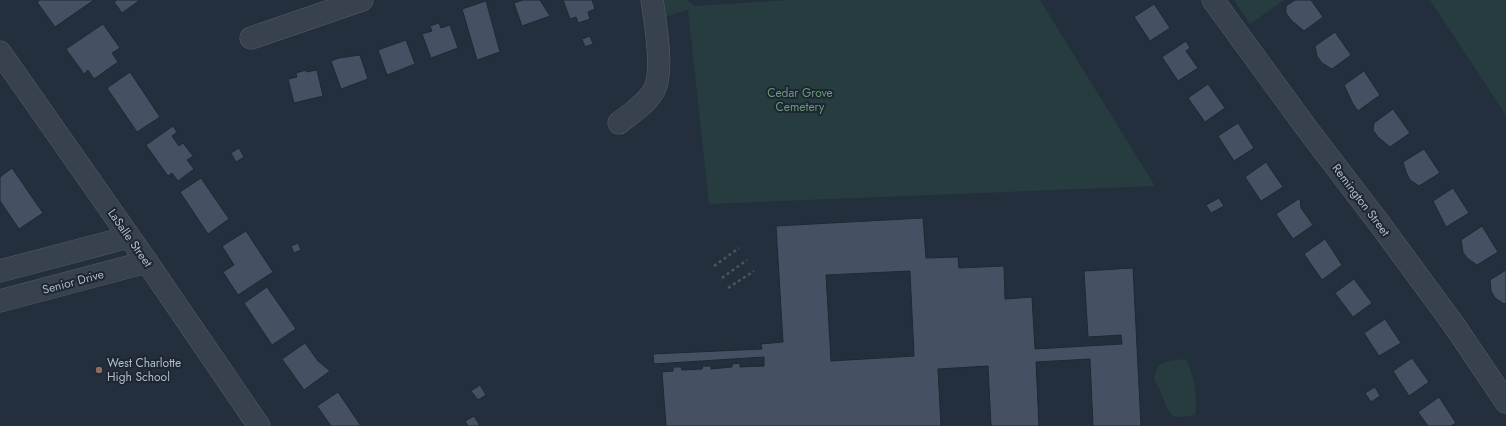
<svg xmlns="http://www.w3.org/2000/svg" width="1506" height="426" font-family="Jost,sans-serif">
	<rect width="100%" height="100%" fill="#242f3e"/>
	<path fill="#263c3f" d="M 664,0 L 687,0 L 695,6 L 789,0 L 1040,0 L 1155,186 L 709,204 L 688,10 L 664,17 Z
		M 1234,0 L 1284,0 L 1250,24 Z
		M 1430,0 L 1506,0 L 1506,115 Z
		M 1186,359 C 1193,371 1199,402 1195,415 L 1181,417 L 1173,416 C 1163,406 1163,391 1154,380 C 1156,359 1169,361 1186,359 Z"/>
	<path fill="#455162" stroke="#1f2835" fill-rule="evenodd" d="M 40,0 L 94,0 L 55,27 L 37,2 Z
		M 117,0 L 140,0 L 122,13 L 114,2 Z
		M 523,0 L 540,0 L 550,16 L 522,26 L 514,3 Z
		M 563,0 L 592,0 L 595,9 L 588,12 L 590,19 L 578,23 L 576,17 L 570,19 Z
		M 1295,0 L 1311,0 L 1323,17 L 1304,31 L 1291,20 L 1286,13 L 1286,6 Z
		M 486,1 L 500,52 L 477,60 L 462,9 Z
		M 1154,4 L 1170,28 L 1150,41 L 1134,17 Z
		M 439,23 L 441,28 L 450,25 L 458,48 L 431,58 L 422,34 L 432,31 L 430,26 Z
		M 103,24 L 120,48 L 112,53 L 118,62 L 94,79 L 88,70 L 84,74 L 66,49 Z
		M 1335,32 L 1351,55 L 1332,69 L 1322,63 L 1317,56 L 1315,46 Z
		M 590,36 L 593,44 L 585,47 L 582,39 Z
		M 406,40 L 415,64 L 387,75 L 378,50 Z
		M 1186,41 L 1190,48 L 1186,51 L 1198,68 L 1178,81 L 1162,57 Z
		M 360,55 L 368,79 L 341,89 L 331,61 L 339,58 Z
		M 306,70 L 306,72 L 317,70 L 323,96 L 294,103 L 288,79 L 297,77 L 296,73 Z
		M 1364,71 L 1380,95 L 1358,111 L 1353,104 L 1344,85 Z
		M 130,72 L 160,117 L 137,132 L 107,88 Z
		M 1208,84 L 1225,108 L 1205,122 L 1188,98 Z
		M 1393,109 L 1410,133 L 1390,147 L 1378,137 L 1373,130 L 1374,123 Z
		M 1238,123 L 1254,148 L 1234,161 L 1218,136 Z
		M 173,126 L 177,132 L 172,136 L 179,146 L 183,143 L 193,156 L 187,160 L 194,169 L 178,181 L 172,173 L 168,176 L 146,145 Z
		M 239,148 L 244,157 L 236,162 L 231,153 Z
		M 1424,149 L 1440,173 L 1419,186 L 1410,180 L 1406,172 L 1403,162 Z
		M 1266,162 L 1283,187 L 1261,201 L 1245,177 Z
		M 12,168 L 43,213 L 19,229 L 0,201 L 0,177 Z
		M 201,178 L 229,219 L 208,234 L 180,192 Z
		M 1453,188 L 1469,213 L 1446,227 L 1433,201 Z
		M 1219,198 L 1224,206 L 1211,213 L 1206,205 Z
		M 1300,198 L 1301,208 L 1313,225 L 1293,239 L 1276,214 Z
		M 923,218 L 926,258 L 958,257 L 959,268 L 1004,266 L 1005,299 L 1032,297 L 1035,349 L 1122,344 L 1121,335 L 1088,337 L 1084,271 L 1133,268 L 1141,426 L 1093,426 L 1090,359 L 1036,362 L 1039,426 L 991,426 L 988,366 L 938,369 L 941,426 L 666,426 L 662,372 L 673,371 L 673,367 L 681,367 L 682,370 L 702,369 L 703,366 L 711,366 L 711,369 L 732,367 L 732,364 L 740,363 L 740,367 L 764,366 L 764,357 L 654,364 L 653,354 L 762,349 L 761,344 L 783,342 L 776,226 ZM 910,271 L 914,356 L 831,361 L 826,275 Z
		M 1482,226 L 1498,252 L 1477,265 L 1467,258 L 1463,252 L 1461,240 Z
		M 246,231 L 273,272 L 238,295 L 223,272 L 234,265 L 222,246 Z
		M 1325,239 L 1342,265 L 1322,280 L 1304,254 Z
		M 298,243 L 301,250 L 294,253 L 291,246 Z
		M 1506,270 L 1506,303 L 1504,304 L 1495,298 L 1491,291 L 1490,280 Z
		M 1354,279 L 1372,303 L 1353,317 L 1335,293 Z
		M 267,287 L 296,329 L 272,345 L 244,303 Z
		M 1385,319 L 1401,343 L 1379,356 L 1364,333 Z
		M 305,343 L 318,361 L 330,371 L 304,390 L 282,359 Z
		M 1412,358 L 1429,382 L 1409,396 L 1393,371 Z
		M 480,385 L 486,395 L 478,400 L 471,391 Z
		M 1375,387 L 1380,396 L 1371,402 L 1365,393 Z
		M 338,392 L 361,426 L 331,426 L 317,406 Z
		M 1439,397 L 1456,423 L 1451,426 L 1428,426 L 1418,412 Z
		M 474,416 L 480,426 L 468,426 L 465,421 Z"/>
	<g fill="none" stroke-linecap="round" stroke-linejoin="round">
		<defs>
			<path id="street" d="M 1213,0 L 1308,130 L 1379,223 L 1454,325 L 1506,402
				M 251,38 L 362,0
				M 0,52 L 147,262 L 259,426
				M 619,123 C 630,114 645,105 653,92 C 665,74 655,21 652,0
				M 0,271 L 129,237
				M 0,301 L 147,262"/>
		</defs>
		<use href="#street" stroke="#565f6c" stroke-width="23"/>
		<path stroke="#44595c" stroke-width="2.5" stroke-dasharray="3 3" stroke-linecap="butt" d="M 714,266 L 739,248
			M 722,278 L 747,260
			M 728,288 L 754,271"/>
		<use href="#street" stroke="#38414e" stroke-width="22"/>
	</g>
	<circle fill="#8d6e63" stroke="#1d2633" stroke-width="1.5" cx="99" cy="370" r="4"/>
	<g text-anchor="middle" stroke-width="4" stroke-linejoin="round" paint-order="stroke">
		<g font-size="12" fill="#6b9a76" stroke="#1d2633">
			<text x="800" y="97">Cedar Grove<tspan x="800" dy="14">Cemetery</tspan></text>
		</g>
		<g font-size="12" fill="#b4bcc9" stroke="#1d2633">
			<text transform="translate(1361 200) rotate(53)" y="4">Remington Street</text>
			<text transform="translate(130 238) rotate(55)" y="4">LaSalle Street</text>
			<text transform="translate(73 282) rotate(-15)" y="4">Senior Drive</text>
		</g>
		<g font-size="12" fill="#b4bcc9" stroke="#1d2633" text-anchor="start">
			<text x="107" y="367">West Charlotte<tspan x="107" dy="14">High School</tspan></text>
		</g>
	</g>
</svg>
